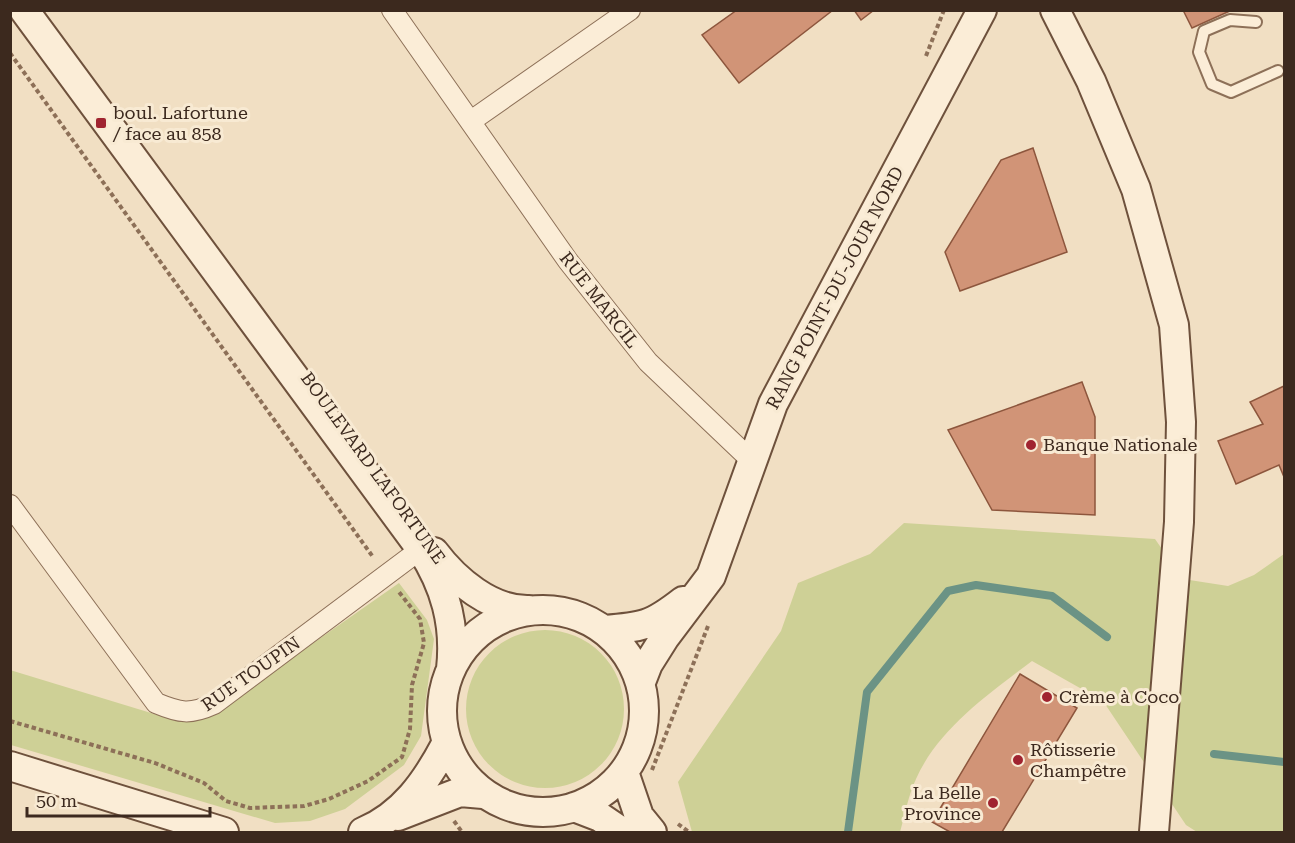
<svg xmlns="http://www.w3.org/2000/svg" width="1295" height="843" font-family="'Roboto Serif',serif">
	<rect width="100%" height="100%" fill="#f1dfc3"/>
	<path fill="#ced096" d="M 904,523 L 1155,539 L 1183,579 L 1228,586 L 1254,575 L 1284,554 L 1284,832 L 1197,832 L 1186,825 L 1103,701 L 1032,661 C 990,693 938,729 916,779 C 908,796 905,815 900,832 L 692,832 L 678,782 L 781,631 L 798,583 L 870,554 Z
		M 399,583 L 427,620 L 434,639 L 421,736 L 404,765 L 345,809 L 310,821 L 275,823 L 11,745 L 10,670 L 174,720 L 209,716 Z
		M466 709a79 79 0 1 1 158 0a79 79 0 1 1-158 0Z"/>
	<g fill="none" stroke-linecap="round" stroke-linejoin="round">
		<path stroke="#6b9385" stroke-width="8" d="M 1214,754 L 1284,762
			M 848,832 L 867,692 L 948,591 L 976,585 L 1052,596 L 1107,637"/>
	</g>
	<path fill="#d19477" stroke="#8d563d" stroke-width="1.5" d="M 737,10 L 833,10 L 739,83 L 702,35 Z
		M 854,10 L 874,10 L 861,20 Z
		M 1183,10 L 1232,10 L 1192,28 Z
		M 1033,148 L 1067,252 L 960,291 L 945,252 L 1001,160 Z
		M 1082,382 L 1095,417 L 1095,515 L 992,510 L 948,430 Z
		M 1284,386 L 1284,477 L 1279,465 L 1236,484 L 1218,441 L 1263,424 L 1250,402 Z
		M 1020,674 L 1077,708 L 1002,832 L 950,832 L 932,822 Z"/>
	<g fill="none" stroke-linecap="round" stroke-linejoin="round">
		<defs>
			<path id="lane" d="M 1256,22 L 1230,20 L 1204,31 L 1199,52 L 1212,84 L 1231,92 L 1278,71"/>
			<path id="street" d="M 392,10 L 568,261 L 648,362 L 751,460
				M 471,121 L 630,10
				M 10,505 L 156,703 C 180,713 190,715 214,704 L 421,549"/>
			<path id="secondary" d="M 24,10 L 421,549 C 445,586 456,624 451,669
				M 1055,10 L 1091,81 L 1136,189 L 1174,325 L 1181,422 L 1179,522 L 1154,832
				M 434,552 C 455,580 491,611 529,610
				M442 711a101 101 0 1 1 202 0a101 101 0 1 1-202 0Z
				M 604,630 C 643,627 651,626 683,601
				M 641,682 L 648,664 L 665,637 L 711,576 L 773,404 L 982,10
				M 10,766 L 224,832
				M 624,772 L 639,816 L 652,832
				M 574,807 L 600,817 L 622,832
				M 398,816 L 460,792 L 483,794
				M 363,832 C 403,815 426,782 446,744"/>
		</defs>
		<use href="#lane" stroke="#8d7058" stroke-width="14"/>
		<use href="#street" stroke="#8d7058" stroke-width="22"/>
		<use href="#secondary" stroke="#6e513c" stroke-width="32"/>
		<path stroke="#8d7058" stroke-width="4" stroke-dasharray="4.5 3" stroke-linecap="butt" d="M 10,53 L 373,557
			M 926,56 L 944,10
			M 10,721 L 155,763 L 204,783 L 226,801 L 250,808 L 304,806 L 329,799 L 368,781 L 402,757 L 410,729 L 412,685 L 424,643 L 420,619 L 399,592
			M 652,770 L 708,626
			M 454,821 L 462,832
			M 678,824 L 689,832"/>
		<use href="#lane" stroke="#fbedd7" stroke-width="10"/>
		<use href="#street" stroke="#fbedd7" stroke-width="20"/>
		<use href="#secondary" stroke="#fbedd7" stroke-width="28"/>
	</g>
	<g fill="#a02430" stroke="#f8ead3" stroke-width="2">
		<rect x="95" y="117" width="12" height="12" rx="3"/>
		<circle cx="1031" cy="445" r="6"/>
		<circle cx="1047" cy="697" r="6"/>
		<circle cx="1018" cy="760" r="6"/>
		<circle cx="993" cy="803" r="6"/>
	</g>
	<g text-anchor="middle" stroke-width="6" stroke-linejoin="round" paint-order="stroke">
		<g font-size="18" fill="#3c291e" stroke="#f8ead3" text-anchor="start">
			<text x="113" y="119">boul. Lafortune<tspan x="113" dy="21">/ face au 858</tspan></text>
			<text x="1043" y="451">Banque Nationale</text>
			<text x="1059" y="703">Crème à Coco</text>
			<text x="1030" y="756">Rôtisserie<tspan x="1030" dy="21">Champêtre</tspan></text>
			<text x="981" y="799" text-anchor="end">La Belle<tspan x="981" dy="21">Province</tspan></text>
		</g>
		<g font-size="18" fill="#3c291e" stroke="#f8ead3">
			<text transform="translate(835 288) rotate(-62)" y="6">RANG POINT-DU-JOUR NORD</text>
			<text transform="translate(599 300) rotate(52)" y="6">RUE MARCIL</text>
			<text transform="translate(373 468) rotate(54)" y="6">BOULEVARD LAFORTUNE</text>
			<text transform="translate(251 674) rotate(-35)" y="6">RUE TOUPIN</text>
		</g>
	</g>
	<rect width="1295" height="843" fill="none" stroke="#3c291e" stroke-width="24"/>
	<path d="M27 807v9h183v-9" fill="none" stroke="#3c291e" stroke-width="3"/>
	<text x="36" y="807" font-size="18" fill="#3c291e" stroke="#f8ead3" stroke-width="4.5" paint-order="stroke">50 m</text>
</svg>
